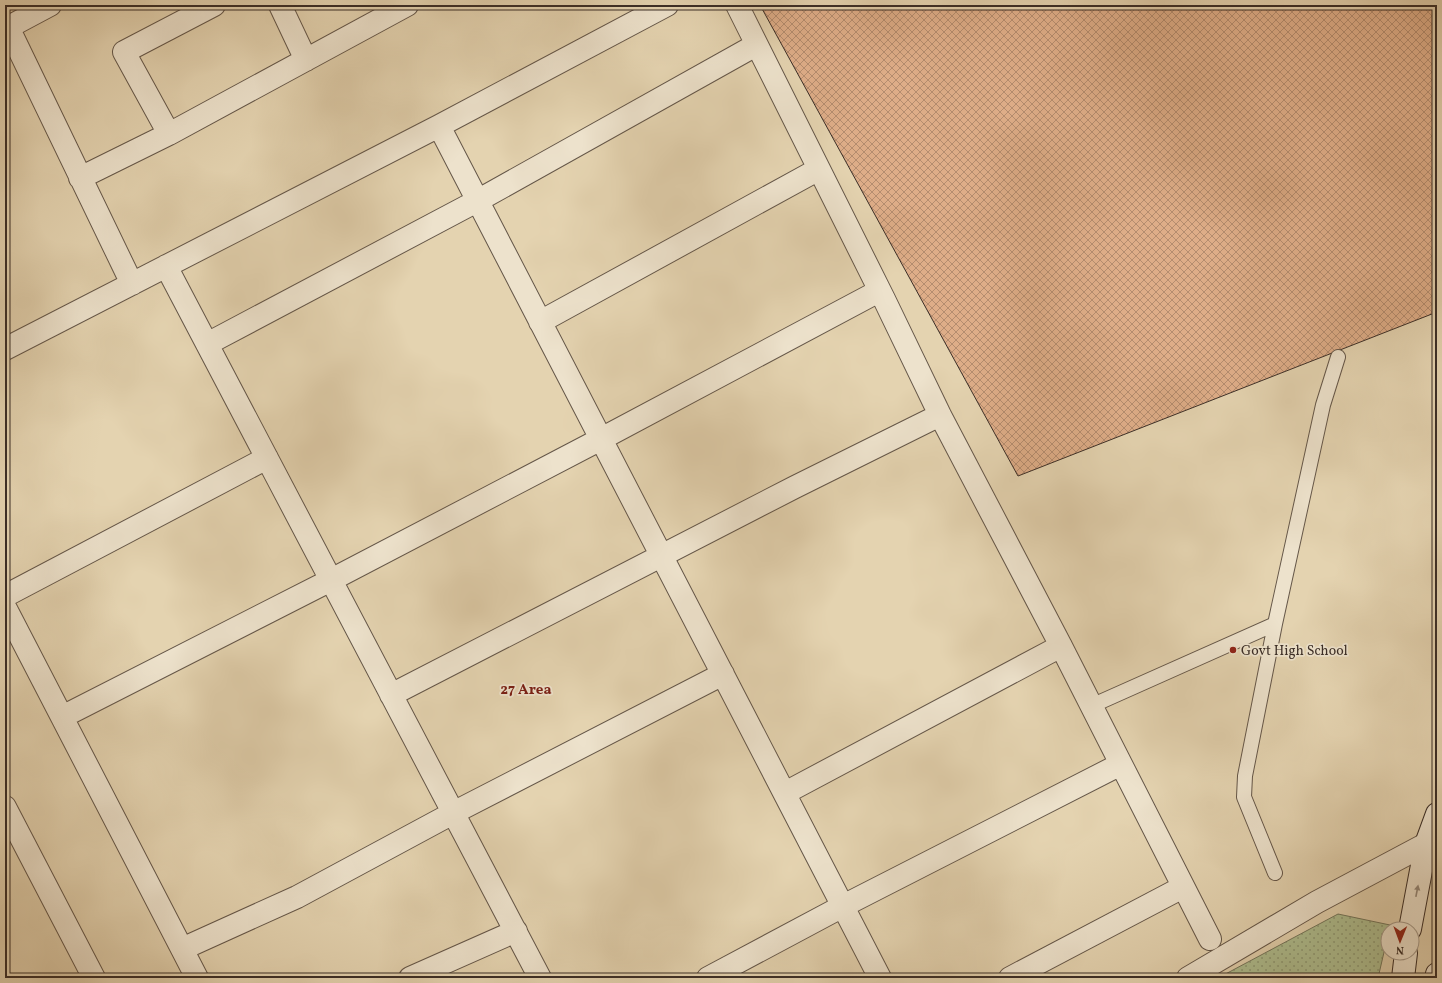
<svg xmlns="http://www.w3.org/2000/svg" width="1442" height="983" font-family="Vollkorn,serif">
	<defs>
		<pattern id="park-dots" width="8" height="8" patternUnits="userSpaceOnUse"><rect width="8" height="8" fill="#aebe90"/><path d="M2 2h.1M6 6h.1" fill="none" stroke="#8f9b76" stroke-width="1.8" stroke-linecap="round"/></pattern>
		<pattern id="building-cross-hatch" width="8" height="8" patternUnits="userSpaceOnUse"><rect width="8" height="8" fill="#dead88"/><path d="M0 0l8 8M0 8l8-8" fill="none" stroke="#b58d6f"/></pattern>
	</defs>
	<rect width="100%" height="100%" fill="#e4d3b0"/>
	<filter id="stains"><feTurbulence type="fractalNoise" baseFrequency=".005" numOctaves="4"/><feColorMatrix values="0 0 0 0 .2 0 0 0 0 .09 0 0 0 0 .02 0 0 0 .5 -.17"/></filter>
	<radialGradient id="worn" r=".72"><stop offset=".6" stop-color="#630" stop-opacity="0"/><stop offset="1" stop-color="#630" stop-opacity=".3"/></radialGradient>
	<path fill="url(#park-dots)" stroke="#74765c" d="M 1338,914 L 1390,925 L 1389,929 L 1388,929 L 1388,935 L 1378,978 L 1218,978 Z"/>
	<path fill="url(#building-cross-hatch)" stroke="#3b2e27" d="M 760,5 L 1437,5 L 1437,312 L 1018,476 Z"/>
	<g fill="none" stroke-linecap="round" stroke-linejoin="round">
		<defs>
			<path id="service" d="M 1091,706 L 1275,624
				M 1275,873 L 1244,797 L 1245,776 L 1275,624 L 1323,405 L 1338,357"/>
			<path id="minor" d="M 280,5 L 306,60
				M 737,5 L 884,299 L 940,415 L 1061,646 L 1210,939
				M 8,27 L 132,284
				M 5,29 L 50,5
				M 439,126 L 880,978
				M 169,134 L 407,5
				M 80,178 L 169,134 L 124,52 L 214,5
				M 166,266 L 540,978
				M 540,322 L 819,169
				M 207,344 L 477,201 L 756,45
				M 5,349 L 439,126 L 667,5
				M 5,596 L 267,458
				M 5,607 L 197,978
				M 391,695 L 795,487 L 940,415
				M 62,717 L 331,580 L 601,439 L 879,291
				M 785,793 L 1061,646
				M 5,807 L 94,978
				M 182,949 L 297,897 L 453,813 L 723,674
				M 410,978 L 516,931
				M 708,978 L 843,906 L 1121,764
				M 1010,978 L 1183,887
				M 1188,978 L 1317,902 L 1426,844"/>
			<path id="secondary" d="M 1410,929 L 1426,844 L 1437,814
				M 1403,978 L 1406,953
				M 1436,978 L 1437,974"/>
		</defs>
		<use href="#service" stroke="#655749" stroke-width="16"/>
		<use href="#minor" stroke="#655749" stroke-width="24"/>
		<use href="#secondary" stroke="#3b2e27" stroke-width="24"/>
		<use href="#service" stroke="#ede2cc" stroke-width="14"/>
		<use href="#minor" stroke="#ede2cc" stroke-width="22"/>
		<use href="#secondary" stroke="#ede2cc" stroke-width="22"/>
	</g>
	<defs><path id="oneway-solid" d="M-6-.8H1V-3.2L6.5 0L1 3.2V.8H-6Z"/></defs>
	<use fill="#94887a" href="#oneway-solid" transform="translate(1417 891) rotate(-79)"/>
	<circle fill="#8f2418" stroke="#ede2cc" stroke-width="1.5" cx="1233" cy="650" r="4"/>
	<g text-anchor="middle" stroke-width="3.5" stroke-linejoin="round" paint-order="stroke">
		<g font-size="14" fill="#3b2e27" stroke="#ede2cc" text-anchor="start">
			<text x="1241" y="655">Govt High School</text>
		</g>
		<g font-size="15" font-weight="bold" fill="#7a1f14" stroke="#ede2cc">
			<text x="526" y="694">27 Area</text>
		</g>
	</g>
	<rect width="1442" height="983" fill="none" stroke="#e4d3b0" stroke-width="20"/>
	<rect x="6" y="6" width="1430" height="971" fill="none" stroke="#3b2e27" stroke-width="2"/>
	<rect x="10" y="10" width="1422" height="963" fill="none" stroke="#3b2e27"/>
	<g transform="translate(1400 941) rotate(181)"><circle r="19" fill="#ede2cc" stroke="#a69a8a"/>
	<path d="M0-3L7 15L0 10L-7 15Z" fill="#8f2418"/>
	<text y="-6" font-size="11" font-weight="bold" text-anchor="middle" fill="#3b2e27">N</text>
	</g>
	<rect width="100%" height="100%" filter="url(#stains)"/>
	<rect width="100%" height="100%" fill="url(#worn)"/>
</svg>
